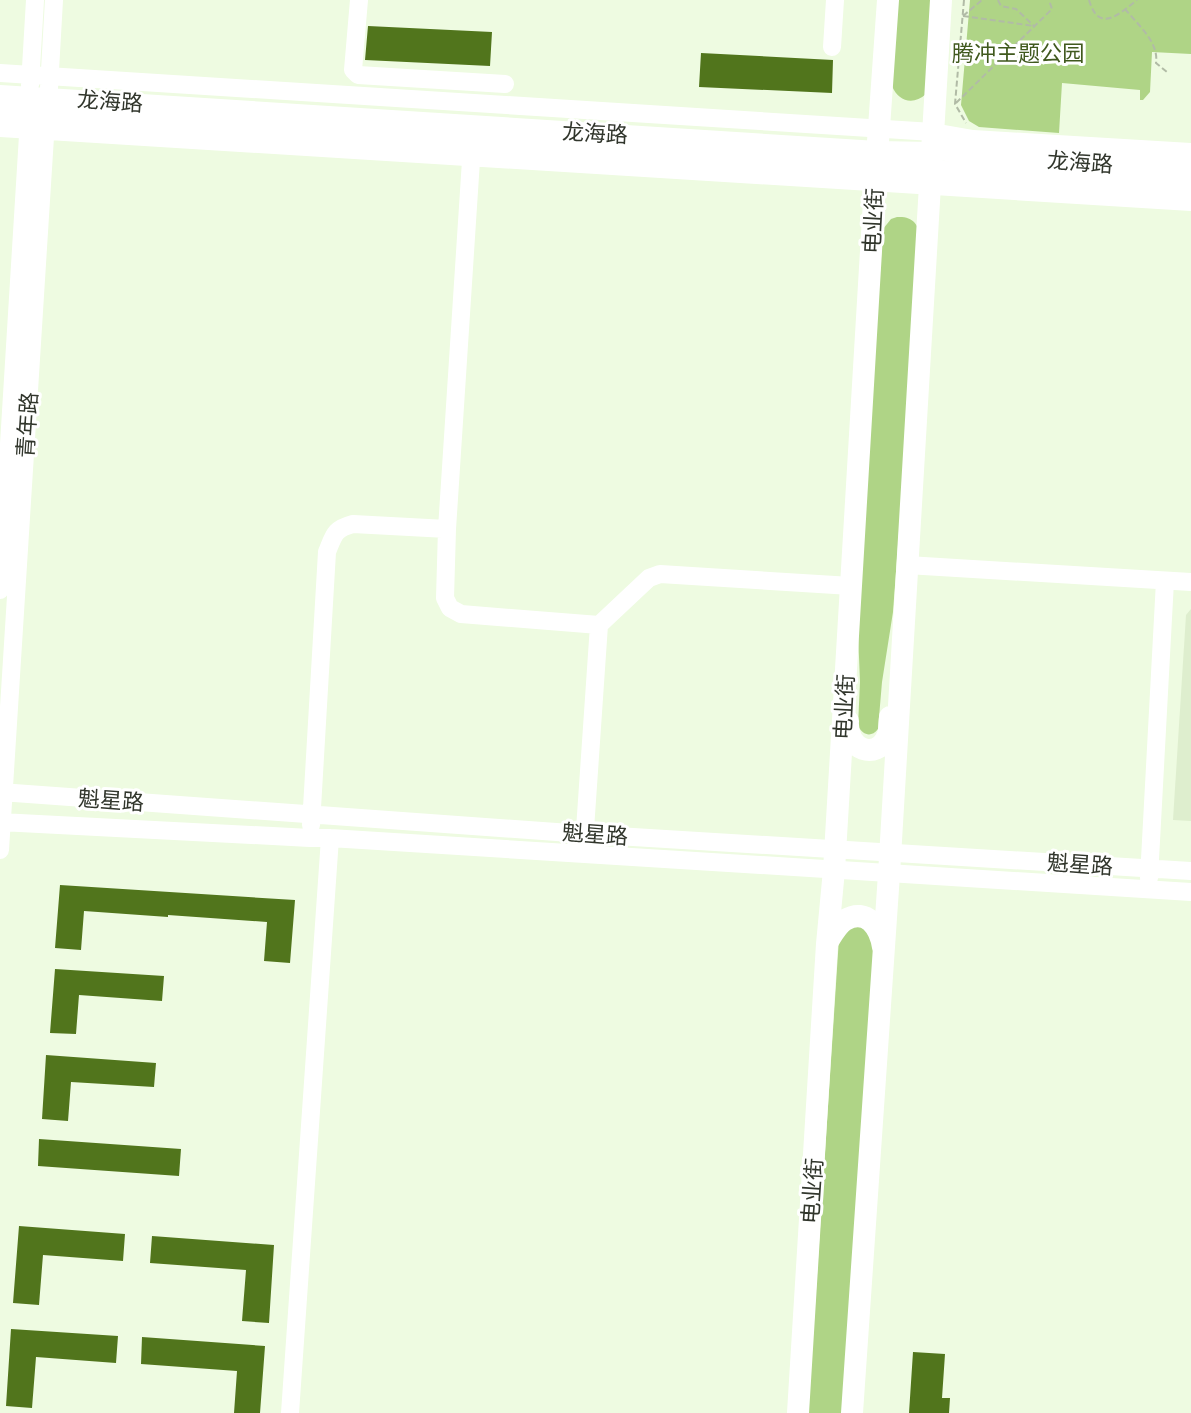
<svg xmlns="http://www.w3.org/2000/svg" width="1191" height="1413" font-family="Jost,'Noto Sans SC',sans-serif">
	<rect width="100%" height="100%" fill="#eefbe1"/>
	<path fill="#deeece" d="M 1191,609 L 1191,821 L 1173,820 L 1186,615 Z"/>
	<path fill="#afd486" d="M 897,0 L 934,0 L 926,94 C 913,106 898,101 892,86 Z
		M 970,0 L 1191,0 L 1191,54 L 1152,52 L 1150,92 L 1143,100 L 1140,100 L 1140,90 L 1062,83 L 1059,133 L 979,127 L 969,121 L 961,105 Z
		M 897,217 C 913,216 918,224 921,238 L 893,612 L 882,682 L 878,729 C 871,738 863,735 858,726 L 860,682 L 857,607 L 883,229 L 891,219 Z
		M 858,923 L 875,937 L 842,1413 L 808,1413 L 839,938 Z"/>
	<path fill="#51751c" d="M 368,26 L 492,32 L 490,66 L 365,60 Z
		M 701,53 L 833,60 L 832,93 L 699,87 Z
		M 60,885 L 295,900 L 290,963 L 264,961 L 267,922 L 168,915 L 168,917 L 84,911 L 81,950 L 55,948 Z
		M 55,969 L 164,976 L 162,1001 L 79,995 L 76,1034 L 50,1033 Z
		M 46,1055 L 156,1063 L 154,1087 L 71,1082 L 68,1121 L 42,1119 Z
		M 39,1139 L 181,1149 L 179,1176 L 38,1166 Z
		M 19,1226 L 125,1234 L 123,1261 L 43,1255 L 39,1305 L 13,1303 Z
		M 152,1236 L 274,1245 L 269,1323 L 242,1321 L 246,1270 L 150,1263 Z
		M 11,1329 L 118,1336 L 116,1363 L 36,1357 L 32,1408 L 6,1406 Z
		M 142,1337 L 265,1346 L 260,1413 L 234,1413 L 237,1371 L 141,1364 Z
		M 913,1352 L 945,1354 L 942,1398 L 950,1398 L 949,1413 L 909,1413 Z"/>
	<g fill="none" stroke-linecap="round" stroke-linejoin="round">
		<path stroke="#b1bba6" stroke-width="2" stroke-dasharray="6 3" stroke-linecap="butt" d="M 964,0 L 955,104 L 966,123
			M 998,0 L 1001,6 L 1016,9 L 1034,26
			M 1089,0 C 1099,34 1119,14 1137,0
			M 1125,9 C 1138,25 1159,42 1156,63 L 1167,72
			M 963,16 L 1034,26
			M 963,16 L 982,0
			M 956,103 L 1052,9 L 1049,0"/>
		<path stroke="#fff" stroke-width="18" d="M 359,0 L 353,70 L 358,75 L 505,84
			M 832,47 L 835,0
			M 0,73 L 933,132 L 973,139 L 1191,152
			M 30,85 L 35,0
			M 49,88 L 54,0
			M 0,94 L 877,150 L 932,151 L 1191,169
			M 0,112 L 1191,185
			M 0,128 L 1191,202
			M 472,145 L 447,529 L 445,598 L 450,608 L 461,614 L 599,625 L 584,844
			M 907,565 L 1191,582
			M 0,590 L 29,119
			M 599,625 L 649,578 L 660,574 L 851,586
			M 0,792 L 584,834 L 1191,871
			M 0,822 L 310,838 L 330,838 L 1191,892
			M 311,825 L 327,552 C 334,535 334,529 353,524 L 447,529
			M 0,850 L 46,121
			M 1149,878 L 1165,581
			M 290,1413 L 330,838"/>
		<path stroke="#fff" stroke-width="22" d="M 848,721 C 846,751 877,760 887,737 C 890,731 889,724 890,717
			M 827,943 C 832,935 837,925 845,920 C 867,907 880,928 883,947
			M 798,1413 L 827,944 L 834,870 L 875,184 L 888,0
			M 852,1413 L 889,874 L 941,0"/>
	</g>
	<g text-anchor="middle" stroke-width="6" stroke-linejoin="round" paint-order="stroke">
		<g font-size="22" fill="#40591e" stroke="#fff">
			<text x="1018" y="61">腾冲主题公园</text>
		</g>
		<g font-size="22" fill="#31362c" stroke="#fff">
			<text transform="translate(110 101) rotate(4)" y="8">龙海路</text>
			<text transform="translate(595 133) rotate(3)" y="8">龙海路</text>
			<text transform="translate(1080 162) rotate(4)" y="8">龙海路</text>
			<text transform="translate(873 221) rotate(-87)" y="8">电业街</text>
			<text transform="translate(27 425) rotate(-86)" y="8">青年路</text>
			<text transform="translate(844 707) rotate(-87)" y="8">电业街</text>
			<text transform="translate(111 800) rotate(4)" y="8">魁星路</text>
			<text transform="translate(595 834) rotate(4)" y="8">魁星路</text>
			<text transform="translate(1080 864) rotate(4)" y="8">魁星路</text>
			<text transform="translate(812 1191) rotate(-86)" y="8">电业街</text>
		</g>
	</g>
</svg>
